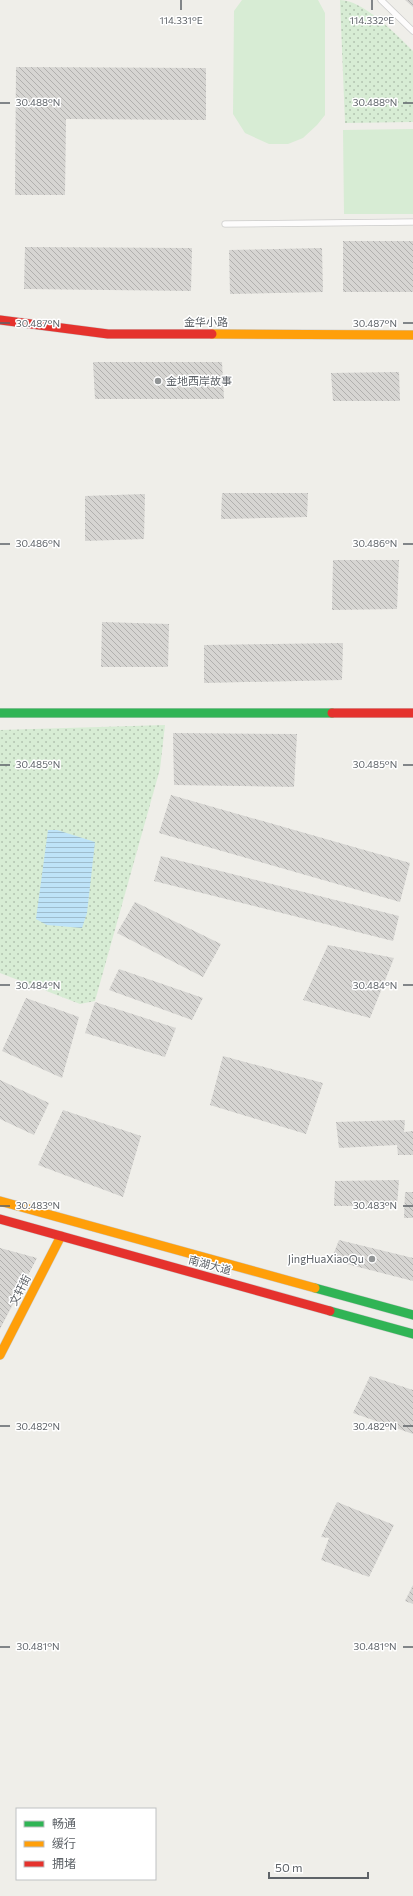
<svg xmlns="http://www.w3.org/2000/svg" width="413" height="1896" font-family="Commissioner,'Noto Sans SC',sans-serif">
	<defs>
		<pattern id="grass-dots" width="8" height="8" patternUnits="userSpaceOnUse"><rect width="8" height="8" fill="#d7ecd4"/><path d="M2 2h.1M6 6h.1" fill="none" stroke="#b2c3b0" stroke-width="1.8" stroke-linecap="round"/></pattern>
		<pattern id="water-rules" width="6" height="5" patternUnits="userSpaceOnUse"><rect width="6" height="5" fill="#bee3f8"/><path d="M0 2.5h6" fill="none" stroke="#9ebccd"/></pattern>
		<pattern id="building-back-hatch" width="6" height="6" patternUnits="userSpaceOnUse"><rect width="6" height="6" fill="#d6d5d2"/><path d="M-1 5l2 2M0 0l6 6M5-1l2 2" fill="none" stroke="#b1b0ae"/></pattern>
	</defs>
	<rect width="100%" height="100%" fill="#efeee9"/>
	<path fill="url(#grass-dots)" d="M 340,0 C 363,0 397,35 413,51 L 413,122 L 345,123 Z
		M 165,725 L 160,769 L 95,1001 L 80,1004 L 0,973 L 0,730 Z"/>
	<path fill="#d7ecd4" d="M 242,0 L 318,0 L 325,13 L 325,115 L 317,125 L 303,138 L 288,144 L 269,144 L 245,133 L 233,114 L 234,11 Z
		M 413,129 L 413,214 L 344,214 L 343,130 Z"/>
	<path fill="url(#water-rules)" d="M 48,830 L 57,830 L 95,842 L 87,913 L 82,928 L 47,925 L 36,919 Z"/>
	<path fill="url(#building-back-hatch)" d="M 405,0 L 413,0 L 413,7 Z
		M 16,67 L 206,68 L 206,120 L 66,119 L 65,195 L 15,195 Z
		M 343,241 L 413,241 L 413,292 L 343,292 Z
		M 25,247 L 192,248 L 191,291 L 24,289 Z
		M 322,248 L 323,292 L 230,294 L 229,250 Z
		M 93,362 L 222,362 L 224,399 L 95,399 Z
		M 399,372 L 400,401 L 333,401 L 331,373 Z
		M 222,493 L 308,493 L 307,517 L 221,519 Z
		M 145,494 L 144,539 L 85,541 L 85,496 Z
		M 333,560 L 399,560 L 397,609 L 332,610 Z
		M 102,622 L 169,624 L 168,667 L 101,667 Z
		M 343,643 L 342,680 L 204,683 L 204,645 Z
		M 173,733 L 297,734 L 294,787 L 174,785 Z
		M 171,795 L 410,863 L 400,902 L 159,833 Z
		M 161,856 L 399,916 L 393,941 L 154,881 Z
		M 135,902 L 221,944 L 203,977 L 117,933 Z
		M 328,945 L 394,958 L 370,1018 L 303,1000 Z
		M 119,969 L 203,998 L 192,1020 L 109,990 Z
		M 26,998 L 79,1017 L 62,1078 L 2,1051 Z
		M 95,1002 L 176,1028 L 165,1057 L 85,1033 Z
		M 223,1056 L 323,1083 L 306,1134 L 210,1105 Z
		M 0,1080 L 49,1103 L 34,1135 L 0,1119 Z
		M 63,1110 L 141,1136 L 123,1197 L 38,1165 Z
		M 405,1120 L 404,1132 L 413,1131 L 413,1155 L 398,1155 L 397,1145 L 339,1148 L 336,1122 Z
		M 399,1180 L 397,1206 L 334,1206 L 335,1181 Z
		M 405,1192 L 413,1192 L 413,1218 L 404,1218 Z
		M 339,1240 L 413,1258 L 413,1281 L 331,1260 Z
		M 0,1248 L 37,1258 L 0,1329 Z
		M 370,1376 L 413,1390 L 413,1434 L 353,1413 Z
		M 337,1502 L 394,1525 L 369,1577 L 321,1560 L 329,1538 L 321,1537 Z
		M 413,1585 L 413,1604 L 405,1601 Z"/>
	<g fill="none" stroke-linecap="round" stroke-linejoin="round">
		<defs>
			<path id="lane" d="M 381,0 L 413,31
				M 225,224 L 413,222"/>
			<path id="fast" d="M 0,713 L 332,713
				M 315,1288 L 413,1315
				M 330,1311 L 413,1334"/>
			<path id="slow" d="M 212,334 L 413,335
				M 0,1201 L 315,1288
				M 0,1355 L 61,1236"/>
			<path id="jam" d="M 0,320 L 108,334 L 212,334
				M 332,713 L 413,713
				M 0,1219 L 330,1311"/>
		</defs>
		<use href="#lane" stroke="#cccccb" stroke-width="7"/>
		<use href="#fast" stroke="#cbcbca" stroke-width="10"/>
		<use href="#slow" stroke="#cbcbca" stroke-width="10"/>
		<use href="#jam" stroke="#cbcbca" stroke-width="10"/>
		<use href="#lane" stroke="#fdfcfc" stroke-width="5.5"/>
		<use href="#fast" stroke="#30b455" stroke-width="9"/>
		<use href="#slow" stroke="#ff9f0a" stroke-width="9"/>
		<use href="#jam" stroke="#e5322d" stroke-width="9"/>
	</g>
	<path fill="none" stroke="#5e6368" stroke-width="1.5" d="M 181,0 L 181,10M 372,0 L 372,10M 0,103 L 10,103M 403,103 L 413,103M 0,323 L 10,323M 403,323 L 413,323M 0,544 L 10,544M 403,544 L 413,544M 0,765 L 10,765M 403,765 L 413,765M 0,985 L 10,985M 403,985 L 413,985M 0,1206 L 10,1206M 403,1206 L 413,1206M 0,1426 L 10,1426M 403,1426 L 413,1426M 0,1647 L 10,1647M 403,1647 L 413,1647"/>
	<g fill="#919495" stroke="#fff" stroke-width="1.5">
		<circle cx="158" cy="381" r="4"/>
		<circle cx="372" cy="1259" r="4"/>
	</g>
	<g text-anchor="middle" stroke-width="3" stroke-linejoin="round" paint-order="stroke">
		<g font-size="11" fill="#5e6368" stroke="#fff">
			<text x="206" y="326">金华小路</text>
			<text transform="translate(210 1265) rotate(15)" y="4">南湖大道</text>
			<text transform="translate(20 1290) rotate(-63)" y="4">文轩街</text>
		</g>
		<g font-size="11" fill="#5e6368" stroke="#fff" text-anchor="start">
			<text x="166" y="385">金地西岸故事</text>
			<text x="364" y="1263" text-anchor="end">JingHuaXiaoQu</text>
		</g>
	</g>
	<g font-size="10" text-anchor="middle" fill="#5e6368" stroke="#fff" stroke-width="3" stroke-linejoin="round" paint-order="stroke">
		<text x="181" y="24">114.331°E</text>
		<text x="372" y="24">114.332°E</text>
		<text x="38" y="106">30.488°N</text>
		<text x="375" y="106">30.488°N</text>
		<text x="38" y="327">30.487°N</text>
		<text x="375" y="327">30.487°N</text>
		<text x="38" y="547">30.486°N</text>
		<text x="375" y="547">30.486°N</text>
		<text x="38" y="768">30.485°N</text>
		<text x="375" y="768">30.485°N</text>
		<text x="38" y="989">30.484°N</text>
		<text x="375" y="989">30.484°N</text>
		<text x="38" y="1209">30.483°N</text>
		<text x="375" y="1209">30.483°N</text>
		<text x="38" y="1430">30.482°N</text>
		<text x="375" y="1430">30.482°N</text>
		<text x="38" y="1650">30.481°N</text>
		<text x="375" y="1650">30.481°N</text>
	</g>
	<rect x="16" y="1808" width="140" height="72" fill="#ffffff" stroke="#bfc1c3"/>
	<rect x="24" y="1821" width="20" height="6" fill="#30b455" stroke="#bfc1c3"/>
	<text x="52" y="1828" font-size="12" fill="#5e6368">畅通</text>
	<rect x="24" y="1841" width="20" height="6" fill="#ff9f0a" stroke="#bfc1c3"/>
	<text x="52" y="1848" font-size="12" fill="#5e6368">缓行</text>
	<rect x="24" y="1861" width="20" height="6" fill="#e5322d" stroke="#bfc1c3"/>
	<text x="52" y="1868" font-size="12" fill="#5e6368">拥堵</text>
	<path d="M269 1872v6h99v-6" fill="none" stroke="#5e6368" stroke-width="2"/>
	<text x="275" y="1872" font-size="12" fill="#5e6368" stroke="#ffffff" stroke-width="3" paint-order="stroke">50 m</text>
</svg>
